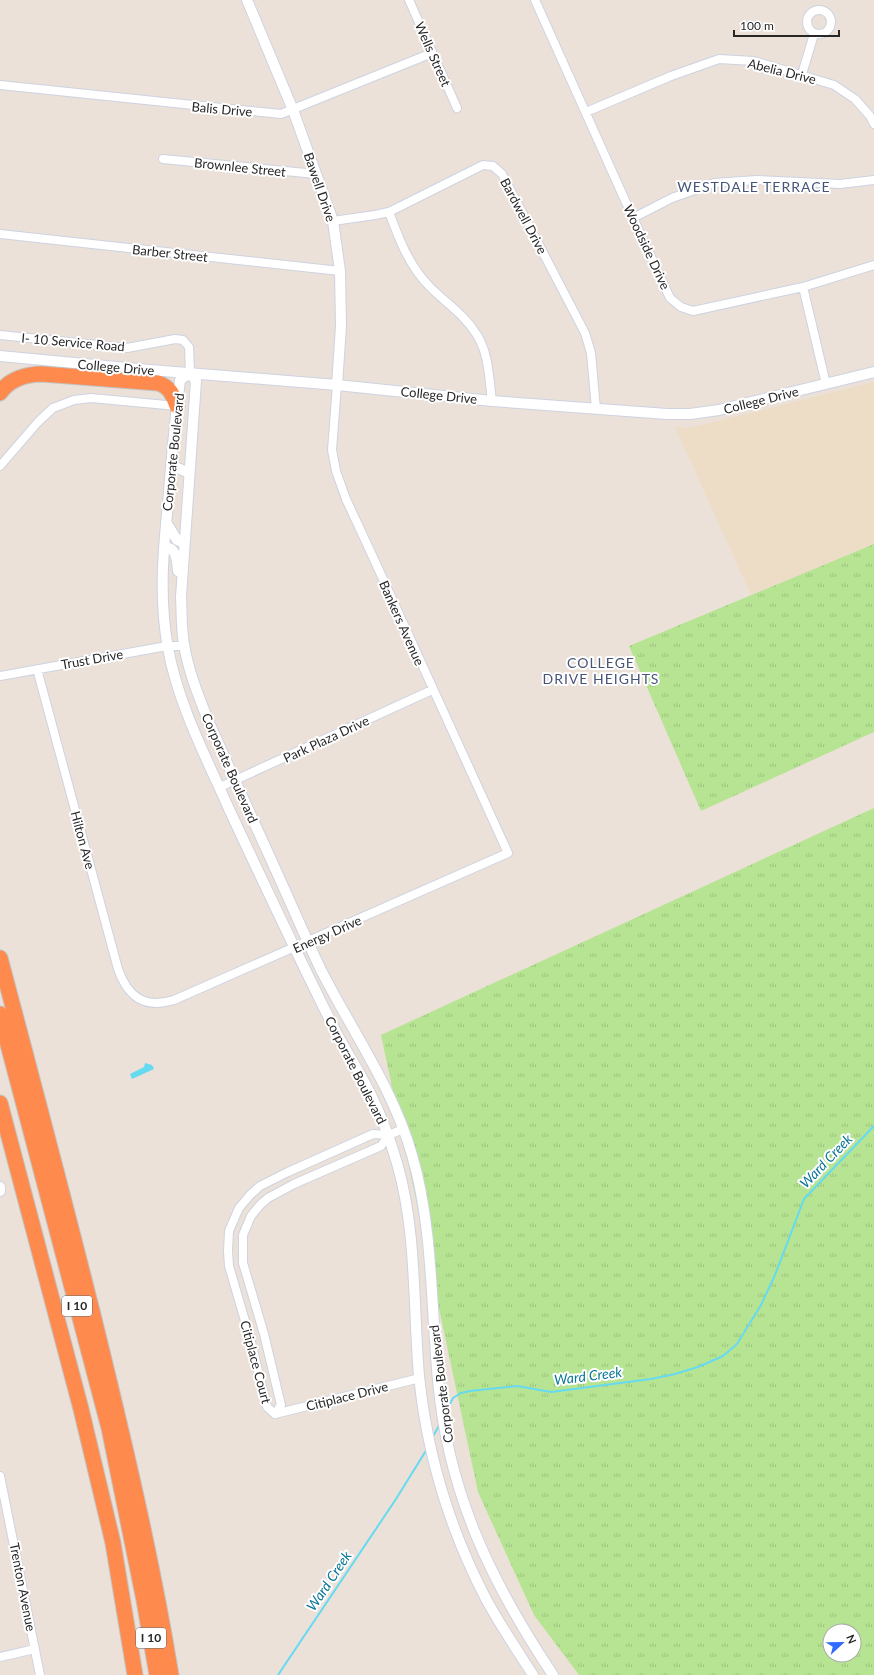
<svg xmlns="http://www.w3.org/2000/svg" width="874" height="1675" font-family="Lato,sans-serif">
	<defs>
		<pattern id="grass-tufts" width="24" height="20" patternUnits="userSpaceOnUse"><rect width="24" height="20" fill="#b6e492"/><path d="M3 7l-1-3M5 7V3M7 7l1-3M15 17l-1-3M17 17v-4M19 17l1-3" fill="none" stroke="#9cc47e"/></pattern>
	</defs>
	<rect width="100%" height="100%" fill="#ebe1d8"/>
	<path fill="#edddc6" d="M 874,382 L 874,544 L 751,595 L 675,427 L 690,428 Z"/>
	<path fill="url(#grass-tufts)" fill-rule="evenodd" d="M 874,544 L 874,732 L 701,811 L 629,646 Z
		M 874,808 L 874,1675 L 579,1675 L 534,1615 L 478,1492 L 381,1035 ZM 830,1631 L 854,1631 L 854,1655 L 830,1655 Z"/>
	<path fill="#66daf1" d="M 145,1063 L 152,1065 L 154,1069 L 132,1079 L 130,1074 L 144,1067 Z"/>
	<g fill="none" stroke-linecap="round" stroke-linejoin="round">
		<path stroke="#66daf1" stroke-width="2" d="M 446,1411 L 453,1398 L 461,1393 L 470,1391 L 517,1386 L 551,1392 L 651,1379 L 675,1374 L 698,1367 L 723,1356 L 737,1344 L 761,1305 L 775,1275 L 804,1199 L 874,1126
			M 432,1438 L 440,1424
			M 278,1675 L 396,1499 L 427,1449"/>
		<defs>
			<path id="minor" d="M 409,0 L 457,108
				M 535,0 L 633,218 L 670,298 L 681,307 L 693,311 L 803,287 L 874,265
				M807 22a12 12 0 1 1 24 0a12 12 0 1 1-24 0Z
				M 802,74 L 814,34
				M 0,85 L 281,114 L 432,53
				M 586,112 L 671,76 L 719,59 L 754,61 L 834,85 L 855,99 L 870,116 L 874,124
				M 163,159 L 316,174
				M 389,212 C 399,239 409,266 430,287 C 446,303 465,315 477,335 C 489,354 489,379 492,401
				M 633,218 L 672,198 L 714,183 L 757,180 L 840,184 L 874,180
				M 333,221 L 375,215 L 389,212 L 483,165 L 493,166 L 502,174 L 585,333 L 591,353 L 596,409
				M 0,234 L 340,271
				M 803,287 L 826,384
				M 0,335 L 127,348 L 175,339 L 183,340 L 189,347 L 190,373
				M 0,466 L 38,422 L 53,408 L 74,400 L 91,398 L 177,406
				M 37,669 L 118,969 C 128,997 144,1009 174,1000 L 508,853 L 372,555 L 346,499 L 336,471 L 332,450 L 337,385
				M 0,676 L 167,646 L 184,646
				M 220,787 L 432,690
				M 275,1414 L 267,1407 L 250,1338 L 229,1266 L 228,1251 L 229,1231 L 239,1208 L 250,1195 L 260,1186 L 288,1172 L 373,1134 L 389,1135 L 403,1129
				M 275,1414 L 281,1405 L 264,1334 L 243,1263 L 243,1235 L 251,1216 L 260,1205 L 268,1198 L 294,1184 L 381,1146 L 389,1135
				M 275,1414 L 420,1378
				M 0,1476 L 40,1675
				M 0,1657 L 35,1649"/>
			<path id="tertiary" d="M 247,0 L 293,110 L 333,221 L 340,271 L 341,326 L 337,385
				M 0,356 L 138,369 L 337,385 L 492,401 L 667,414 L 690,414 L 719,410 L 874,372
				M 190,373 L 180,380 C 175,421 171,463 168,504 C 163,552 159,600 168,648 C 178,704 206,757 229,809 C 264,884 299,959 336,1032 C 347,1053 360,1072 370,1093 C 381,1115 390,1139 397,1163 C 417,1232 413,1305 419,1376 C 427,1453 450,1530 486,1599 C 500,1625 517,1650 533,1675
				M 190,373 L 196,381 L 181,597 C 182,613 181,628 184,644 C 188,670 198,695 208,720 C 234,779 261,837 287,895 C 298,920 309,945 321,970 C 352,1031 393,1088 412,1155 C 433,1226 431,1307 438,1380 C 448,1493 491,1582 553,1675
				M 171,465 L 189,473
				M 166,522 L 177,540 L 184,543
				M 164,548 C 177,546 177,562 178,571
				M 0,1187 L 0,1191"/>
			<path id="motorway" d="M 0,393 C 9,379 27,374 42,374 L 158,383 C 170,387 173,395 177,406
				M 0,958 C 33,1082 66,1206 97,1331 C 125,1445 152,1559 171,1675
				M 0,1014 L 109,1428 L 144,1600 L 157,1675
				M 0,1103 L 81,1409 L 113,1543 L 135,1675"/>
		</defs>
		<use href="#minor" stroke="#cdd3e1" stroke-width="10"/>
		<use href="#tertiary" stroke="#cdd3e1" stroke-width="12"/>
		<use href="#motorway" stroke="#c3c3c3" stroke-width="17"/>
		<use href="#minor" stroke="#fff" stroke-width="8"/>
		<use href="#tertiary" stroke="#fff" stroke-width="10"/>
		<use href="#motorway" stroke="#ff8a4e" stroke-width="15"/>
	</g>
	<g text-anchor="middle" stroke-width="4" stroke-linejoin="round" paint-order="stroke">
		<g fill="#fff" stroke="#686868" stroke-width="1">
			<rect x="62" y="1296" width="30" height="20" rx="3"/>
			<rect x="136" y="1628" width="30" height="20" rx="3"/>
		</g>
		<g font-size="12" font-weight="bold" fill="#272727">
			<text x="77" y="1310">I 10</text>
			<text x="151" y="1642">I 10</text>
		</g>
		<g font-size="13" fill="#272727" stroke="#fff">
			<text transform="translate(433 54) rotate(66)" y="5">Wells Street</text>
			<text transform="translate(782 71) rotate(14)" y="5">Abelia Drive</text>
			<text transform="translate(222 109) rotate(5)" y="5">Balis Drive</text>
			<text transform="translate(240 167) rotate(6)" y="5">Brownlee Street</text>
			<text transform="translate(320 187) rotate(71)" y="5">Bawell Drive</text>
			<text transform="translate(524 216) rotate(62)" y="5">Bardwell Drive</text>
			<text transform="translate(647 247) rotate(65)" y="5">Woodside Drive</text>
			<text transform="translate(170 253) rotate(6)" y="5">Barber Street</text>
			<text transform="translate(73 342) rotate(5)" y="5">I- 10 Service Road</text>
			<text transform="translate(116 367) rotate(5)" y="5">College Drive</text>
			<text transform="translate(439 395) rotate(6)" y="5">College Drive</text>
			<text transform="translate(761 400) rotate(-14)" y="5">College Drive</text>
			<text transform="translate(173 452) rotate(-84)" y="5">Corporate Boulevard</text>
			<text transform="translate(402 623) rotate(66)" y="5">Bankers Avenue</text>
			<text transform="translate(92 659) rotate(-10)" y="5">Trust Drive</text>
			<text transform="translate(326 739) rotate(-25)" y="5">Park Plaza Drive</text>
			<text transform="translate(230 768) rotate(66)" y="5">Corporate Boulevard</text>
			<text transform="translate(83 840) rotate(75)" y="5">Hilton Ave</text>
			<text transform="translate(327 934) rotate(-24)" y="5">Energy Drive</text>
			<text transform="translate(356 1070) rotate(63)" y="5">Corporate Boulevard</text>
			<text transform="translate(256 1362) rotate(75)" y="5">Citiplace Court</text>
			<text transform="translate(441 1384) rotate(-97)" y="5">Corporate Boulevard</text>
			<text transform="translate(347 1396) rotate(-14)" y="5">Citiplace Drive</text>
			<text transform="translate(23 1587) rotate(79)" y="5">Trenton Avenue</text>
		</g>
		<g font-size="14" letter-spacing="1" fill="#475579" stroke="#fff">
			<text x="754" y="192">WESTDALE TERRACE</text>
			<text x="601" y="668">COLLEGE<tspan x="601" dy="16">DRIVE HEIGHTS</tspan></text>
		</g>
		<g font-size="14" font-style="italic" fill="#097699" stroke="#fff">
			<text transform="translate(826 1161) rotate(-46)" y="5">Ward Creek</text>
			<text transform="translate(588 1376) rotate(-7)" y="5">Ward Creek</text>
			<text transform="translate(329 1581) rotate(-56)" y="5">Ward Creek</text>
		</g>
	</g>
	<g transform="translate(842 1643) rotate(68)"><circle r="19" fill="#ffffff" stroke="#a9a9a9"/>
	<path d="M0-3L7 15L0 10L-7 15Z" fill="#316bff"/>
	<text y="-6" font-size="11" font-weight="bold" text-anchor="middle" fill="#272727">N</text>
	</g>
	<path d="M734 30v6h105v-6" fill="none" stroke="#272727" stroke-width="2"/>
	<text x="740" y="30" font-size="12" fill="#272727" stroke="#ffffff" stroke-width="3" paint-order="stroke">100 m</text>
</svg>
